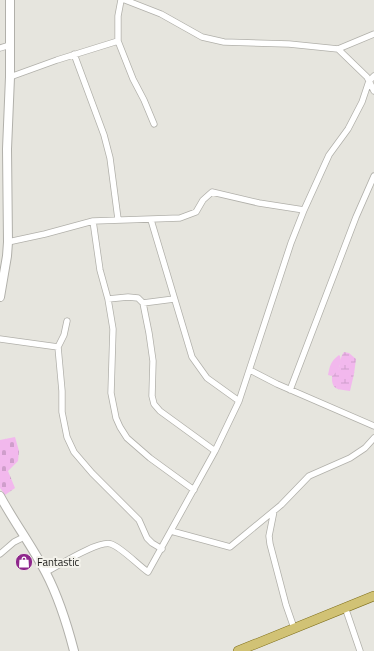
<svg xmlns="http://www.w3.org/2000/svg" width="374" height="651" font-family="'Titillium Web',sans-serif">
	<defs>
		<pattern id="wetland-marsh" width="20" height="14" patternUnits="userSpaceOnUse"><rect width="20" height="14" fill="#f2b8ed"/><path d="M1 5h8M5 5V1M11 12h8M15 12V8" fill="none" stroke="#cf9ecb"/></pattern>
		<pattern id="cemetery-stones" width="16" height="16" patternUnits="userSpaceOnUse"><rect width="16" height="16" fill="#f2b8ed"/><path d="M2 7V4a2 2 0 0 1 4 0v3zM10 15v-3a2 2 0 0 1 4 0v3z" fill="#cf9ecb"/></pattern>
	</defs>
	<rect width="100%" height="100%" fill="#e6e5de"/>
	<path fill="#f2b8ed" d="M 339,355 L 340,356 L 341,361 L 338,371 L 332,376 L 328,375 C 330,366 330,362 339,355 Z"/>
	<path fill="url(#wetland-marsh)" d="M 344,352 L 349,353 L 356,359 L 354,374 L 350,391 C 341,389 331,392 332,376 C 344,367 337,362 344,352 Z"/>
	<path fill="url(#cemetery-stones)" d="M 15,437 L 19,451 L 18,461 L 8,471 L 15,488 L 5,495 L 0,488 L 0,440 Z"/>
	<g fill="none" stroke-linecap="round" stroke-linejoin="round">
		<defs>
			<path id="street" d="M 121,0 L 118,16 L 118,41 L 133,79 L 144,100 L 154,124
				M 125,0 L 161,14 L 202,37 L 224,42 L 289,44 L 338,49 L 374,34
				M 0,48 L 10,45
				M 338,49 L 367,77 L 374,91
				M 74,54 L 104,135 L 110,158 L 118,219
				M 10,77 L 57,60 L 118,41
				M 151,220 L 192,357 L 207,378 L 239,401
				M 93,221 L 100,270 L 108,299 L 113,329 L 111,393 L 116,418 L 120,427 L 127,438 L 150,458 L 194,490
				M 8,242 L 45,234 L 93,221 L 180,218 L 196,212 L 203,200 L 212,192 L 259,203 L 304,210
				M 108,299 L 128,297 L 138,298 L 143,303 L 149,333 L 153,361 L 152,396 L 154,404 L 160,411 L 215,451
				M 143,303 L 174,299
				M 67,321 L 64,335 L 58,347 L 62,391 L 62,412 L 67,437 L 74,452 L 92,473 L 139,520 L 147,538 L 152,543 L 162,549
				M 0,339 L 58,347
				M 250,370 L 277,384 L 374,426
				M 290,390 L 356,217 L 374,176
				M 274,511 L 269,536 L 270,544 L 286,605 L 294,628
				M 171,531 L 230,547 L 281,505 L 309,476 L 350,458 L 365,448 L 374,438
				M 0,554 L 14,542 L 24,537
				M 46,572 C 58,566 98,540 111,544 C 121,547 139,566 148,572 L 215,451 L 239,401 L 291,243 L 304,210 L 329,155 L 348,129 L 362,102 L 369,81 L 374,76
				M 345,607 L 360,651"/>
			<path id="secondary" d="M 0,297 L 7,256 L 8,242 L 7,149 L 10,77 L 10,0
				M 0,496 C 14,522 32,546 46,573 C 59,598 67,624 74,651"/>
			<path id="primary" d="M 238,651 L 374,596"/>
		</defs>
		<use href="#street" stroke="#b1b0aa" stroke-width="7"/>
		<use href="#secondary" stroke="#b1b0aa" stroke-width="10"/>
		<use href="#primary" stroke="#7f6f1b" stroke-width="10"/>
		<use href="#street" stroke="#fff" stroke-width="5.5"/>
		<use href="#secondary" stroke="#fff" stroke-width="8"/>
		<use href="#primary" stroke="#d1c275" stroke-width="9"/>
	</g>
	<defs>
		<symbol id="shop-disc" viewBox="-11 -11 22 22"><circle r="9.5" fill="#8f278c" stroke="#f3f2eb"/><path d="M-5-2.5h2.3a2.7 3.5 0 0 1 5.4 0H5L5.5 6h-11ZM-1.5-2.5h3a1.5 2.3 0 0 0-3 0Z" fill="#fff"/></symbol>
	</defs>
	<g fill-rule="evenodd">
		<use href="#shop-disc" x="14" y="552" width="20" height="20"/>
	</g>
	<g text-anchor="middle" stroke-width="4" stroke-linejoin="round" paint-order="stroke">
		<g font-size="11" fill="#21211e" stroke="#f3f2eb" text-anchor="start">
			<text x="37" y="566">Fantastic</text>
		</g>
	</g>
</svg>
